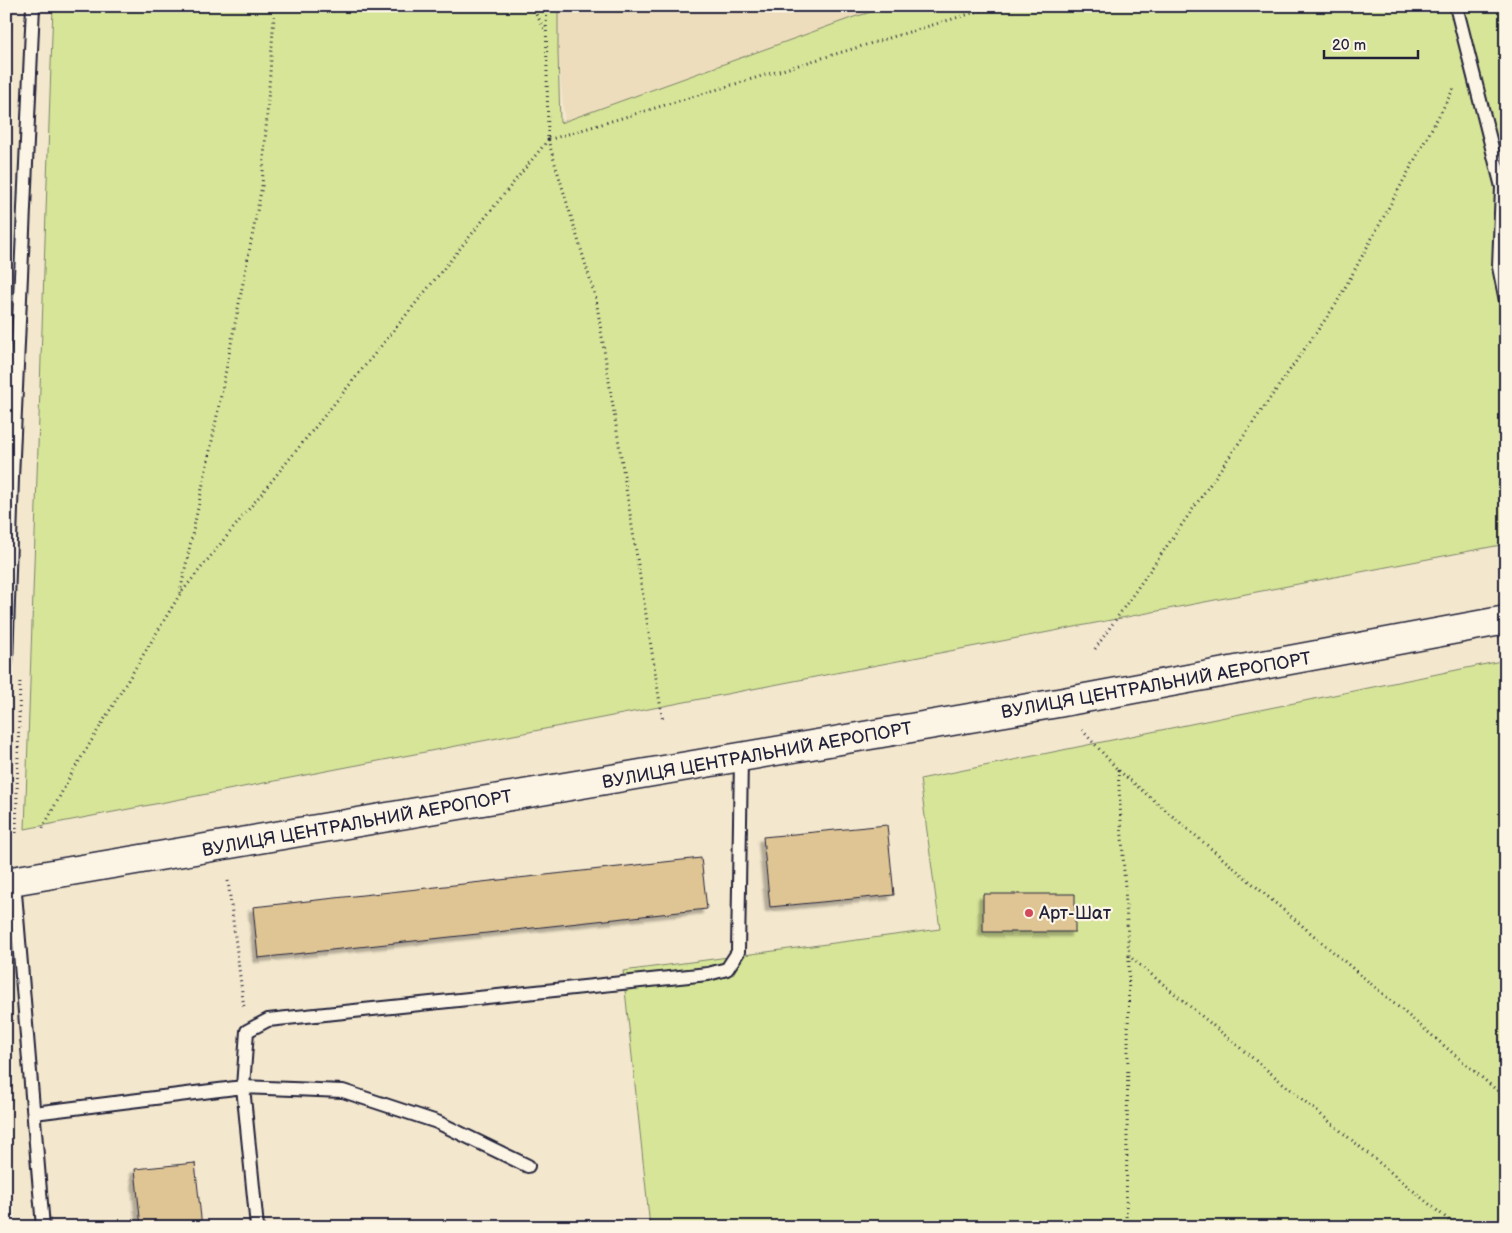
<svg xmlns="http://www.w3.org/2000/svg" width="1512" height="1233" font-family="'Balsamiq Sans',sans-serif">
	<defs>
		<filter id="shadow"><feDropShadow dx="-4.5" dy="4.5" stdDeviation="1" flood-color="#0004"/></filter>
	</defs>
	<rect width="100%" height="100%" fill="#f3e7cd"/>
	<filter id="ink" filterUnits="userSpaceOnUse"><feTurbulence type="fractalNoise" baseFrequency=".02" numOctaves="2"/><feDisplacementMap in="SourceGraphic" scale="10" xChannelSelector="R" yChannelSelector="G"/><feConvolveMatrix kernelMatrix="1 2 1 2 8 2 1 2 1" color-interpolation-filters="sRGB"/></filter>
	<g filter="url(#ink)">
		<path fill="#edddbc" d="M 558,6 L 891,6 L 854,17 L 565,125 L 558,52 Z"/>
		<path fill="#d7e598" stroke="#7c846a" d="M 6,6 L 13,6 L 6,135 Z
			M 53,6 L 558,6 L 558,52 L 560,123 L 854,17 L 892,6 L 1506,6 L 1506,544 L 25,829 Z
			M 1506,660 L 1506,1227 L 650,1227 L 623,971 L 940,929 L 920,779 Z"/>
		<path fill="#dfc594" stroke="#22223b" filter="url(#shadow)" d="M 887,825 L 894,895 L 770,907 L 763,837 Z
			M 701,858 L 707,909 L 258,958 L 253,907 Z
			M 983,894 L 1075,894 L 1075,932 L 983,932 Z
			M 195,1163 L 202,1227 L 141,1227 L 135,1169 Z"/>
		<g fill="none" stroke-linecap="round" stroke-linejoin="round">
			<defs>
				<path id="service" d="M 1456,6 L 1502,187 L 1506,195
					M 1502,187 L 1499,267 L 1506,301
					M 6,663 L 12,478 L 33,6
					M 14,881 L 43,1227
					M 34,1113 L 243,1087 L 343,1091 L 437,1122 L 528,1166
					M 257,1227 L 243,1087 L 247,1031 L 268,1020 L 708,974 L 727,969 L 738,952 L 741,758"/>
				<path id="tertiary" d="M 6,882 L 1058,703 L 1506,620"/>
			</defs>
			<use href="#service" stroke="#22223b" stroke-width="16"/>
			<use href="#tertiary" stroke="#22223b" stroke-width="31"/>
			<path stroke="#22223b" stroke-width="3" stroke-dasharray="1 4" stroke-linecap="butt" d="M 531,6 L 546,31
				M 546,6 L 548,140 L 996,6
				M 180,593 L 212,441 L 262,186 L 274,16
				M 1095,649 L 1336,304 L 1454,88
				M 1082,730 L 1118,770 L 1506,1098
				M 1118,770 L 1129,956
				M 43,828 L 72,773 L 180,594 L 548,140 L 596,299 L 663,722
				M 16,833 L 20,679
				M 228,881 L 244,1008
				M 1126,1227 L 1129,956 L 1457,1227"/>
			<use href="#service" stroke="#fcf5e5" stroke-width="12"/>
			<use href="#tertiary" stroke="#fcf5e5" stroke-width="28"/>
		</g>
	</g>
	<circle fill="#d1495b" stroke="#fcf5e5" stroke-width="2" cx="1029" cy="913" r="5"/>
	<g text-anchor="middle" stroke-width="4.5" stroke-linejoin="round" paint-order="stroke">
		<g font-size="18" fill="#22223b" stroke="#fcf5e5">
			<text transform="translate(1156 685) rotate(-10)" y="6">ВУЛИЦЯ ЦЕНТРАЛЬНИЙ АЕРОПОРТ</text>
			<text transform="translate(757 755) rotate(-10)" y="6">ВУЛИЦЯ ЦЕНТРАЛЬНИЙ АЕРОПОРТ</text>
			<text transform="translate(357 823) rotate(-10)" y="6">ВУЛИЦЯ ЦЕНТРАЛЬНИЙ АЕРОПОРТ</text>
		</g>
		<g font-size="18" fill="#22223b" stroke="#fcf5e5" text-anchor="start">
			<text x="1039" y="919">Арт-Шат</text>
		</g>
	</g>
	<rect width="1512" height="1233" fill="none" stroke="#fcf5e5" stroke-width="25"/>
	<rect x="12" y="12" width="1487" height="1208" fill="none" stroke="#22223b" stroke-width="2" filter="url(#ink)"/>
	<path d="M1324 50v8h94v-8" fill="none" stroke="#22223b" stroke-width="2.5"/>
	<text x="1332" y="50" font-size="15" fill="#22223b" stroke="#fcf5e5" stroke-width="4" paint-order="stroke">20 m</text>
</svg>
